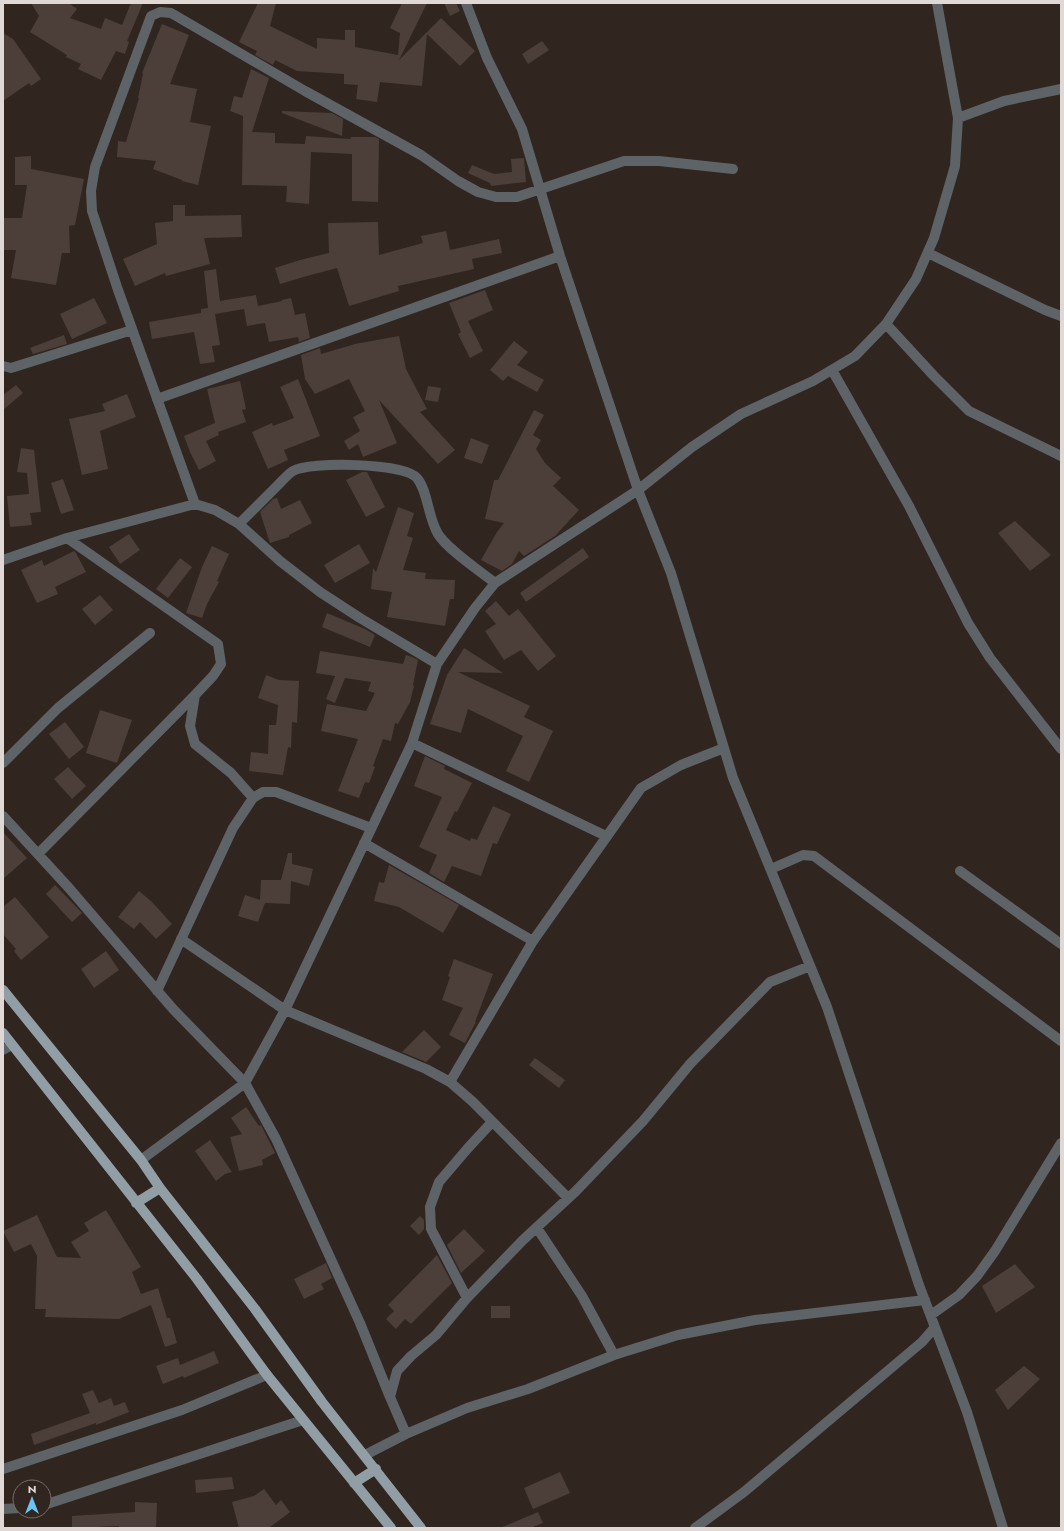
<svg xmlns="http://www.w3.org/2000/svg" width="1064" height="1531" font-family="Jost,sans-serif">
	<rect width="100%" height="100%" fill="#31251f"/>
	<path fill="#4c3f39" d="M 31,3 L 69,3 L 77,9 L 70,18 L 101,29 L 105,18 L 122,25 L 131,3 L 143,3 L 127,41 L 129,42 L 125,54 L 116,51 L 101,80 L 78,69 L 81,64 L 66,57 L 67,55 L 30,32 L 39,16 Z
		M 258,3 L 276,3 L 270,26 L 317,49 L 317,38 L 345,40 L 345,30 L 355,30 L 355,47 L 398,55 L 400,33 L 390,28 L 402,3 L 427,3 L 399,60 L 441,18 L 475,51 L 460,66 L 427,34 L 422,86 L 380,82 L 377,102 L 356,99 L 358,85 L 344,84 L 344,74 L 297,71 L 275,60 L 273,65 L 255,55 L 257,51 L 239,42 Z
		M 444,3 L 456,3 L 460,11 L 450,16 Z
		M 162,24 L 189,35 L 170,84 L 197,89 L 190,122 L 211,126 L 198,185 L 182,181 L 182,180 L 153,169 L 156,161 L 117,157 L 118,141 L 126,142 L 139,98 L 138,98 L 143,74 L 142,73 Z
		M 3,33 L 13,39 L 41,79 L 31,86 L 29,83 L 3,101 Z
		M 542,41 L 549,50 L 528,64 L 522,54 Z
		M 251,69 L 269,78 L 252,132 L 275,133 L 275,143 L 305,144 L 306,136 L 350,139 L 351,137 L 375,137 L 379,139 L 378,202 L 352,201 L 352,154 L 311,152 L 309,204 L 286,202 L 287,186 L 242,185 L 243,116 L 230,111 L 234,96 L 242,98 Z
		M 282,111 L 332,113 L 343,119 L 342,136 L 282,113 Z
		M 31,156 L 31,169 L 84,179 L 75,225 L 69,226 L 70,253 L 62,253 L 56,285 L 11,278 L 16,250 L 3,250 L 3,218 L 22,218 L 27,185 L 15,185 L 15,157 Z
		M 524,158 L 526,182 L 491,186 L 490,183 L 468,173 L 472,165 L 494,174 L 512,172 L 511,159 Z
		M 173,205 L 185,205 L 185,216 L 241,215 L 242,237 L 204,238 L 210,264 L 166,276 L 165,273 L 135,286 L 123,259 L 157,244 L 155,223 L 173,221 Z
		M 378,222 L 379,255 L 423,243 L 421,236 L 446,231 L 450,250 L 499,239 L 502,253 L 472,259 L 474,269 L 398,286 L 399,291 L 349,306 L 337,268 L 307,276 L 280,284 L 275,268 L 300,260 L 329,253 L 328,223 Z
		M 216,269 L 220,301 L 256,295 L 258,306 L 282,301 L 282,300 L 291,298 L 295,315 L 305,313 L 310,338 L 299,342 L 298,337 L 269,342 L 265,323 L 247,326 L 244,309 L 215,314 L 220,345 L 212,346 L 215,362 L 200,364 L 194,332 L 152,339 L 149,322 L 201,313 L 201,309 L 208,308 L 204,271 Z
		M 485,290 L 493,310 L 468,321 L 483,351 L 470,358 L 458,334 L 461,332 L 449,303 Z
		M 94,298 L 107,323 L 72,339 L 60,314 Z
		M 64,335 L 67,344 L 33,354 L 30,348 Z
		M 399,336 L 406,369 L 427,409 L 420,412 L 455,450 L 438,464 L 379,400 L 397,443 L 363,457 L 358,444 L 349,450 L 344,441 L 360,431 L 353,417 L 365,411 L 349,379 L 315,394 L 305,379 L 301,355 L 320,348 L 321,354 L 355,344 Z
		M 514,341 L 528,352 L 517,365 L 544,380 L 537,392 L 508,376 L 503,381 L 490,370 Z
		M 298,379 L 320,436 L 284,450 L 288,460 L 268,469 L 252,432 L 272,423 L 273,426 L 294,418 L 280,387 Z
		M 240,381 L 246,409 L 242,410 L 246,422 L 218,432 L 219,435 L 206,441 L 216,461 L 199,470 L 190,452 L 184,436 L 215,423 L 207,389 Z
		M 16,385 L 23,393 L 3,410 L 3,395 Z
		M 428,386 L 441,388 L 438,402 L 425,400 Z
		M 127,394 L 136,417 L 100,431 L 108,469 L 82,475 L 69,419 L 105,411 L 102,404 Z
		M 534,410 L 544,415 L 533,435 L 541,440 L 536,449 L 545,463 L 561,478 L 553,486 L 579,510 L 555,536 L 524,556 L 519,551 L 512,564 L 502,571 L 481,560 L 497,532 L 504,523 L 485,519 L 494,480 L 498,480 Z
		M 471,438 L 489,445 L 482,464 L 464,458 Z
		M 21,448 L 34,450 L 41,512 L 30,513 L 32,525 L 10,527 L 7,496 L 29,494 L 27,473 L 17,472 Z
		M 362,472 L 367,472 L 385,507 L 366,517 L 346,480 Z
		M 63,479 L 74,510 L 61,514 L 51,483 Z
		M 277,498 L 281,509 L 300,500 L 312,523 L 289,535 L 289,537 L 270,543 L 260,512 L 273,499 Z
		M 398,507 L 414,513 L 407,536 L 413,538 L 403,570 L 426,573 L 425,579 L 455,580 L 454,599 L 450,599 L 445,626 L 387,617 L 392,592 L 371,589 L 373,568 L 376,572 Z
		M 1015,521 L 1051,555 L 1030,571 L 998,533 Z
		M 129,534 L 140,550 L 120,564 L 109,547 Z
		M 359,544 L 370,563 L 335,583 L 324,565 Z
		M 212,546 L 229,554 L 217,581 L 219,582 L 207,604 L 202,618 L 186,613 L 202,567 Z
		M 583,548 L 589,557 L 526,602 L 520,593 Z
		M 74,551 L 76,553 L 86,572 L 55,587 L 58,594 L 37,603 L 21,570 L 42,560 L 44,566 Z
		M 180,558 L 192,567 L 168,598 L 156,589 Z
		M 100,595 L 113,610 L 95,625 L 82,609 Z
		M 496,601 L 509,616 L 518,609 L 556,656 L 538,671 L 521,650 L 504,660 L 485,631 L 496,624 L 485,611 Z
		M 327,613 L 365,629 L 375,635 L 370,647 L 322,627 Z
		M 464,648 L 503,673 L 458,672 L 530,706 L 524,717 L 553,731 L 529,782 L 506,771 L 523,736 L 468,709 L 461,733 L 430,724 L 447,675 Z
		M 320,651 L 403,664 L 406,655 L 412,657 L 418,660 L 413,685 L 414,686 L 410,702 L 398,724 L 395,723 L 391,741 L 383,739 L 373,766 L 375,767 L 369,783 L 365,782 L 359,798 L 338,791 L 358,739 L 321,731 L 327,704 L 366,711 L 375,693 L 368,691 L 371,682 L 345,678 L 335,703 L 326,699 L 335,676 L 316,673 Z
		M 266,675 L 279,680 L 299,681 L 297,723 L 292,722 L 291,748 L 288,747 L 283,775 L 249,771 L 251,752 L 268,754 L 269,725 L 276,725 L 278,705 L 258,698 Z
		M 100,710 L 132,720 L 117,763 L 86,753 Z
		M 65,722 L 84,747 L 69,759 L 49,734 Z
		M 425,756 L 445,766 L 444,769 L 472,783 L 457,812 L 455,811 L 446,830 L 470,841 L 471,838 L 477,840 L 493,806 L 511,814 L 497,844 L 493,843 L 481,876 L 452,866 L 444,882 L 429,873 L 437,855 L 419,847 L 442,797 L 414,786 Z
		M 68,767 L 86,786 L 72,799 L 54,779 Z
		M 3,832 L 27,858 L 3,879 Z
		M 288,853 L 292,853 L 292,864 L 313,869 L 309,886 L 291,881 L 290,904 L 265,903 L 258,922 L 238,916 L 245,895 L 260,900 L 261,880 L 281,880 Z
		M 389,865 L 459,905 L 443,933 L 399,907 L 374,901 L 379,882 L 384,883 Z
		M 55,885 L 82,913 L 72,922 L 46,894 Z
		M 139,891 L 152,902 L 172,924 L 156,939 L 140,922 L 134,929 L 118,917 Z
		M 15,897 L 49,937 L 21,960 L 14,951 L 16,949 L 3,934 L 3,907 Z
		M 106,951 L 119,970 L 94,988 L 81,969 Z
		M 454,959 L 493,974 L 475,1022 L 476,1022 L 465,1043 L 449,1035 L 463,1008 L 442,1000 L 450,977 L 448,976 Z
		M 424,1030 L 441,1047 L 426,1062 L 402,1052 Z
		M 535,1058 L 565,1080 L 559,1088 L 529,1065 Z
		M 246,1107 L 259,1126 L 261,1125 L 275,1153 L 262,1160 L 263,1165 L 239,1171 L 230,1137 L 242,1134 L 231,1118 Z
		M 210,1140 L 232,1172 L 225,1174 L 216,1181 L 195,1151 Z
		M 106,1210 L 141,1267 L 132,1272 L 141,1294 L 158,1288 L 167,1318 L 170,1318 L 177,1343 L 165,1347 L 151,1305 L 119,1319 L 45,1317 L 46,1309 L 35,1309 L 37,1256 L 31,1244 L 14,1252 L 3,1231 L 37,1215 L 57,1257 L 81,1258 L 71,1242 L 89,1231 L 84,1223 Z
		M 420,1216 L 424,1220 L 424,1229 L 419,1235 L 410,1226 Z
		M 464,1229 L 485,1251 L 461,1273 L 447,1245 Z
		M 437,1255 L 452,1283 L 411,1324 L 405,1319 L 396,1329 L 386,1319 L 394,1311 L 388,1305 Z
		M 326,1263 L 332,1278 L 321,1284 L 324,1289 L 304,1299 L 294,1279 Z
		M 1015,1264 L 1035,1287 L 996,1313 L 982,1286 Z
		M 491,1306 L 510,1306 L 510,1318 L 491,1318 Z
		M 214,1351 L 219,1363 L 184,1378 L 183,1376 L 163,1384 L 156,1366 L 178,1358 L 180,1365 Z
		M 1024,1366 L 1040,1379 L 1008,1410 L 995,1390 Z
		M 93,1390 L 99,1403 L 111,1398 L 114,1406 L 125,1402 L 129,1412 L 96,1425 L 96,1423 L 34,1445 L 31,1434 L 90,1413 L 82,1394 Z
		M 560,1472 L 570,1493 L 533,1509 L 524,1488 Z
		M 232,1477 L 234,1489 L 196,1493 L 195,1480 Z
		M 264,1489 L 276,1505 L 281,1500 L 290,1512 L 269,1528 L 239,1528 L 232,1502 L 254,1496 Z
		M 135,1502 L 157,1503 L 156,1528 L 119,1528 L 119,1526 L 72,1528 L 72,1516 L 135,1512 Z
		M 538,1512 L 543,1523 L 530,1528 L 500,1528 Z"/>
	<g fill="none" stroke-linecap="round" stroke-linejoin="round">
		<path stroke="#5d6366" stroke-width="10" d="M 466,3 L 487,58 L 522,129 L 560,256 L 638,490 L 671,573 L 733,778 L 827,1007 L 919,1285 L 967,1412 L 1003,1528
			M 958,118 L 1004,101 L 1061,89
			M 928,253 L 1045,310 L 1061,316
			M 886,324 L 934,376 L 969,411 L 1061,456
			M 3,366 L 11,368 L 132,330
			M 832,370 L 909,506 L 968,623 L 990,658 L 1061,749
			M 157,399 L 560,256
			M 195,504 L 118,290 L 92,211 L 91,191 L 95,167 L 151,16 L 160,12 L 171,13 L 305,91 L 421,155 L 458,181 L 478,192 L 496,197 L 517,197 L 624,161 L 659,161 L 733,169
			M 239,524 C 252,511 265,498 278,485 C 282,481 288,474 293,471 C 310,461 405,463 417,478 C 428,491 428,518 438,534 C 447,549 481,572 495,583
			M 67,538 L 218,644 L 221,664 L 213,676 L 195,695 L 190,726 L 195,744 L 231,773 L 253,798
			M 3,560 L 67,538 L 195,504 L 215,510 L 239,524 L 280,561 L 320,592 L 360,618 L 437,664
			M 412,743 L 606,836
			M 3,763 L 58,708 L 150,633
			M 3,816 L 69,888 L 173,1009 L 245,1083 L 276,1139 L 360,1323 L 390,1397
			M 364,843 L 533,941
			M 38,854 L 195,695
			M 771,869 L 803,855 L 814,856 L 1061,1041
			M 960,871 L 1061,944
			M 181,939 L 285,1010 L 426,1069 L 450,1082 L 473,1102 L 568,1198
			M 157,991 L 233,828 L 253,798 L 263,792 L 276,792 L 371,828
			M 3,1050 L 12,1045
			M 450,1082 L 533,941 L 641,788 L 681,765 L 724,748
			M 141,1160 L 245,1083 L 285,1010 L 412,743 L 437,664 L 475,608 L 495,583 L 638,490 L 692,447 L 741,414 L 813,381 L 855,356 L 886,324 L 916,279 L 934,238 L 955,166 L 958,118 L 937,3
			M 537,1228 L 582,1296 L 614,1355
			M 467,1298 L 431,1229 L 430,1207 L 439,1182 L 468,1148 L 492,1122
			M 931,1315 L 959,1295 L 977,1276 L 995,1251 L 1061,1143
			M 406,1434 L 390,1397 L 397,1371 L 411,1356 L 436,1335 L 467,1298 L 523,1240 L 576,1191 L 643,1121 L 690,1064 L 770,982 L 810,966
			M 365,1455 L 406,1434 L 467,1408 L 528,1389 L 614,1355 L 678,1335 L 755,1320 L 925,1300
			M 44,1505 L 303,1420
			M 3,1509 L 20,1508
			M 695,1528 L 744,1492 L 922,1342 L 935,1327"/>
		<path stroke="#5d6366" stroke-width="10" d="M 3,1469 L 182,1410 L 267,1375"/>
		<path stroke="#919ea5" stroke-width="10" d="M 3,990 L 141,1160 L 160,1188 L 255,1309 L 322,1402 L 421,1528
			M 3,1033 L 197,1279 L 267,1375 L 391,1528
			M 136,1203 L 160,1188
			M 354,1483 L 376,1469"/>
	</g>
	<rect width="1064" height="1531" fill="none" stroke="#e0d8d4" stroke-width="8"/>
	<g transform="translate(32 1499)"><circle r="19" fill="#31251f" stroke="#776d67"/>
	<path d="M0-3L7 15L0 10L-7 15Z" fill="#69c4f1"/>
	<text y="-6" font-size="11" font-weight="bold" text-anchor="middle" fill="#e0d8d4">N</text>
	</g>
</svg>
